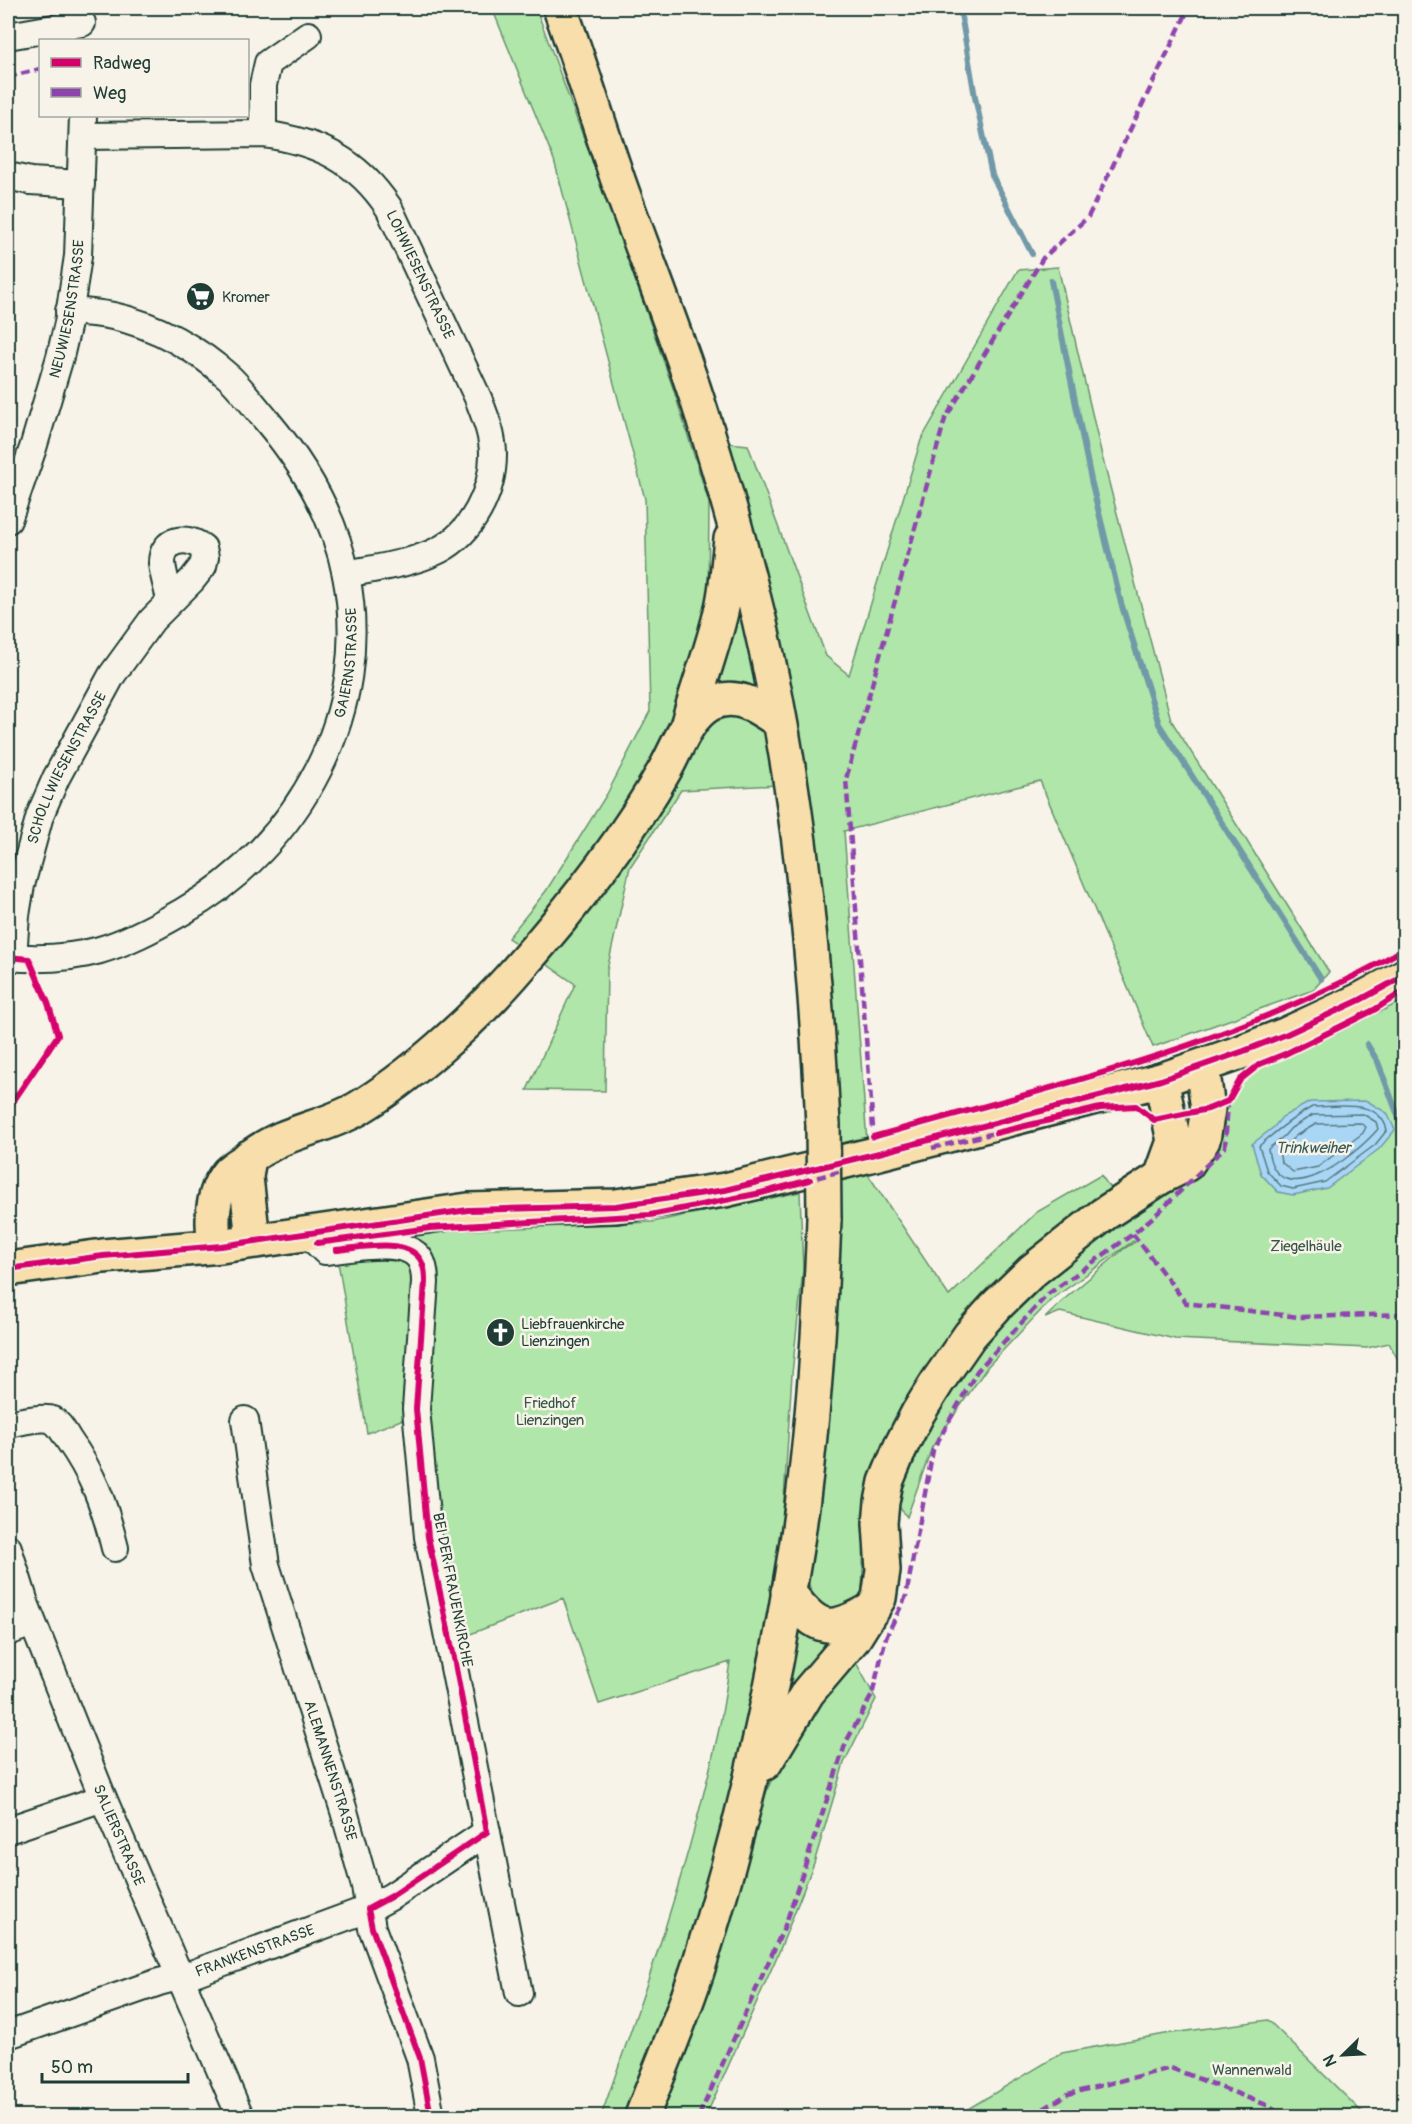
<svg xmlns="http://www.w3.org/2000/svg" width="1412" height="2124" font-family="Pangolin,sans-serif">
	<rect width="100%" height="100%" fill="#f7f3e8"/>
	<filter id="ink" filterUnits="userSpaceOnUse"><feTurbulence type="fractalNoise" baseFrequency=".0167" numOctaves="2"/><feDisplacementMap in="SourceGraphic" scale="12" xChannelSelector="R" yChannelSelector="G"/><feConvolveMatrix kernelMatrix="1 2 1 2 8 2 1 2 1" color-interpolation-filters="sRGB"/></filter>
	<g filter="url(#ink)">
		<path fill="#b0e6a9" stroke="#68926e" stroke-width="1.5" d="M 492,8 L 536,8 L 623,245 L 673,388 L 709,503 L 708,605 L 689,678 L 645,772 L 563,895 L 523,948 L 508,938 L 546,891 L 607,794 L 650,711 L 645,499 L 554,160 Z
			M 1058,267 L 1102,456 L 1171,720 L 1329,972 L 1313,990 L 1153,1047 L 1040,781 L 844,831 L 867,1142 L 834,1148 L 719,442 L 748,445 L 826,656 L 849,675 L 921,440 L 1018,270 Z
			M 741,608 L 758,687 L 756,688 L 724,684 L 720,682 L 738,609 Z
			M 732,710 C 739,713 748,715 755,719 C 771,730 774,767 778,785 L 681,790 L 630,867 L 607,970 L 605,1091 L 527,1090 L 575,984 L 542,961 L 709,720 Z
			M 1404,1000 L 1404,1371 L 1389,1343 L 1367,1348 L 1175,1339 L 1060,1312 L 1045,1318 L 1068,1296 L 1125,1248 L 1135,1242 L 1133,1241 L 1051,1300 L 988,1366 L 932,1447 L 907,1517 L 892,1498 L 902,1463 L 978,1344 L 1026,1295 L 1218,1123 L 1232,1088 L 1268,1058 L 1337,1033 Z
			M 867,1173 L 949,1296 L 1037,1212 L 1101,1175 L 1110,1188 L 1056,1232 L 865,1514 L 862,1593 L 843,1610 L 818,1605 L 805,1576 L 837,1178 Z
			M 800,1192 L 803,1270 L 792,1374 L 783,1514 L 767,1623 L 758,1659 L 741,1759 L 703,1899 L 663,2017 L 625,2116 L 601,2116 C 645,1992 688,1868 717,1738 C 723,1713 726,1687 730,1662 L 599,1704 L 563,1598 L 460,1638 C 449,1562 431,1488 422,1412 L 367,1433 L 337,1256 L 380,1250 L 425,1232 L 652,1222 Z
			M 799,1629 L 801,1629 L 824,1641 L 825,1644 L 788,1694 L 784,1694 Z
			M 853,1657 L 876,1699 L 844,1763 L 814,1863 L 779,1952 L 706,2116 L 657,2116 L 752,1828 L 781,1756 Z
			M 1268,2020 L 1366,2116 L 956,2116 L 1062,2053 L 1165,2034 Z"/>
		<path fill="#aad6f6" stroke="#7299a8" stroke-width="1.5" d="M 1367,1101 L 1387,1113 L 1395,1130 L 1379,1149 L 1327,1188 L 1293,1195 L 1278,1192 L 1261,1174 L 1252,1144 L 1274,1127 L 1282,1117 L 1310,1102 Z"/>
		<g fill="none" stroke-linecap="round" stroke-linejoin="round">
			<path stroke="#577a82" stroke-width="1.5" d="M 1312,1107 C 1338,1107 1379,1098 1387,1130 L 1375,1145 L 1325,1182 L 1293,1189 L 1281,1186 L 1267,1171 L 1259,1146 C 1276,1131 1292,1118 1312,1107 Z
				M 1363,1114 L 1376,1122 L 1378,1129 C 1355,1156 1277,1218 1268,1149 L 1284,1136 L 1291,1128 L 1313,1115 Z
				M 1360,1123 L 1366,1127 L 1363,1133 L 1318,1167 L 1293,1172 L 1281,1162 L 1279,1151 L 1297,1135 L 1316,1124 Z"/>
			<path stroke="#7299a8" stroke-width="6" d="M 960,8 L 975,97 L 992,175 L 1032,254
				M 1051,281 L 1091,480 L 1121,603 L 1159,724 L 1321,979
				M 1367,1044 L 1378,1062 L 1404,1132"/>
			<defs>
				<g id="minor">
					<path d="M 8,36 L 82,23"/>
					<path d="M 263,134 L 263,85 L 268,63 L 308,35"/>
					<path id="s1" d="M 83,136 L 263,134 C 319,142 357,160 389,208 L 478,398 C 485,416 493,435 493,455 C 493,492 472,533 439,550 C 411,564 376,568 346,574"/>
					<path d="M 8,176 L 30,181 L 81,184"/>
					<path id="s2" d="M 8,520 L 33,448 L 60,357 L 68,323 L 78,256 L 83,116"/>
					<path id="s3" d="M 8,957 C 82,963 119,948 182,912 C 300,845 373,711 346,575 C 335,518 304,465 267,421 C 255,407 244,392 231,379 C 199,350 156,325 113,316 C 99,313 83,312 69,311"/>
					<path id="s4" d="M 13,958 L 16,915 L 21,885 L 40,815 L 56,778 L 112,675 L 152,620 L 192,580 L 203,566 L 205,557 L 203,548 C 187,535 162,538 162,563 C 163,575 168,589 170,600"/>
					<path d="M 313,1231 L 317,1243 L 325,1251 C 349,1249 405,1236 420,1259 C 424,1266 425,1274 425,1282 L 416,1409 L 428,1537 L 519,1993"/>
					<path id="s5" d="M 245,1420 L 266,1565 L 344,1811 L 365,1886 L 372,1928 L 420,2058 L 431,2116"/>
					<path d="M 8,1424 C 20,1422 36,1417 49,1419 C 58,1421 63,1431 68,1439 C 94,1476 104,1504 115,1548"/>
					<path id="s6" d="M 8,1548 L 25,1603 L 103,1798 L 240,2116"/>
					<path d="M 8,1632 L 32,1623"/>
					<path d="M 8,1830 L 103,1798"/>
					<path id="s7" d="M 8,2035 L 159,1982 L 194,1973 L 368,1909 L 392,1896 L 487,1832"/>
				</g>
				<path id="major" d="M 560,8 C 581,66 599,125 619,183 C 645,256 674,328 698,402 C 721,473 741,546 759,619 C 798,785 815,956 823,1125
					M 687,727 C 697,688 712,651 721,612 C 727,589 728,563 731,539
					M 1161,1080 L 1174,1141 L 1161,1177
					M 249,1157 L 246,1177 L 253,1240
					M 215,1246 C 211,1221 211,1194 228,1173 C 232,1169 238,1165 243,1162 C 255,1153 267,1145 281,1139 C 307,1128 332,1123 357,1109 C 409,1078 471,1022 511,977 C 569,912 624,843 667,766 C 678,746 688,716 710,704 C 737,691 758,707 780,722
					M 8,1269 L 103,1256 L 221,1246 L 468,1210 L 616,1206 L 725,1190 L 875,1154 L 1161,1080 L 1244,1051 L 1287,1034 L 1360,1000 L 1404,976
					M 788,1592 C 819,1633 830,1633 873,1609
					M 765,1763 L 808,1692 L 854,1638 L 879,1598 L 883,1570 L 880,1523 L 882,1502 L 886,1482 L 901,1446 L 918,1413 L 938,1381 L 970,1335 L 997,1305 L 1032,1271 L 1104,1214 L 1161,1177 L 1187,1164 L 1203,1140 L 1208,1109 L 1202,1066
					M 642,2116 C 661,2066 683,2016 699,1965 C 743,1826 775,1685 797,1542 C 813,1435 820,1327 824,1219"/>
			</defs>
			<use href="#minor" stroke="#1f3d34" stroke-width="30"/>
			<use href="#major" stroke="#1f3d34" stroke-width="38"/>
			<use href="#minor" stroke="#f7f3e8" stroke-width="26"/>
			<use href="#major" stroke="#f8deab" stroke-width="33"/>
			<defs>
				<path id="major-bridge" d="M 823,1125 L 824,1219"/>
			</defs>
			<use href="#major-bridge" stroke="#1f3d34" stroke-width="38" stroke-linecap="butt"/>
			<use href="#major-bridge" stroke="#f8deab" stroke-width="33"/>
			<path stroke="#8e44ad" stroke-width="4.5" stroke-dasharray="9 4.5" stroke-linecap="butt" d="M 8,77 L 40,69
				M 874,1141 L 846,779 L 945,419 L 1043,258 L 1088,217 L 1189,8
				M 932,1148 L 999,1132
				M 804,1181 L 842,1171
				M 1133,1234 L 1186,1303 L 1299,1317 L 1404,1314
				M 699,2116 L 786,1923 L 846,1742 L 872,1695 L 886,1637 L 906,1596 L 933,1450 L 977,1371 L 1048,1294 L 1133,1234 L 1160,1211 L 1225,1147 L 1228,1101
				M 1032,2116 L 1068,2094 L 1171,2068 L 1269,2106 L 1282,2116"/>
			<defs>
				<path id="cycleway" d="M 8,957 L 29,959 L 48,1003 L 58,1035 L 8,1109
					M 996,1133 L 1100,1108 L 1136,1106 L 1154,1120 L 1208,1109 L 1228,1101 L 1240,1080 L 1260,1064 L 1285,1054 L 1374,1010 L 1404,991
					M 873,1137 C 1054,1086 1241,1044 1404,949
					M 317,1243 L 430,1228 L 650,1215 L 761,1193 L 810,1180
					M 336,1250 C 359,1248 406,1237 420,1259 C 425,1266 425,1275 425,1282 L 416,1409 L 428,1537 L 453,1653 L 487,1832 L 392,1896 L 368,1909 L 372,1928 L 420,2058 L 431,2116
					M 8,1269 L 103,1256 L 221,1246 L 468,1210 L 616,1206 L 725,1190 L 875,1154 L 1161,1080 L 1244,1051 L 1287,1034 L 1360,1000 L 1404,976"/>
			</defs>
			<use href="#cycleway" stroke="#f7f3e8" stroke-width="10"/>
			<use href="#cycleway" stroke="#d6006c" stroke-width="6"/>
		</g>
	</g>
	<defs>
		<symbol id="supermarket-disc" viewBox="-11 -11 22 22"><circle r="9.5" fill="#1f3d34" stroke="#f7f3e8"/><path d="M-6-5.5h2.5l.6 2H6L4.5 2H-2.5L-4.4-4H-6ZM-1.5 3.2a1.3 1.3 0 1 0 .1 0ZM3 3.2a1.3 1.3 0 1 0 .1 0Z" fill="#fff"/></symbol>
		<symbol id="church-disc" viewBox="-11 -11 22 22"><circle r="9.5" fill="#1f3d34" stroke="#f7f3e8"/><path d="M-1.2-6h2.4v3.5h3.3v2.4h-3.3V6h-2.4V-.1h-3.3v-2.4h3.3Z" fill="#fff"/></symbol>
	</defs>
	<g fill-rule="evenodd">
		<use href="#supermarket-disc" x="184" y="280" width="33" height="33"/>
		<use href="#church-disc" x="484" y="1316" width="33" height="33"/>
	</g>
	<g text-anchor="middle" stroke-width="5" stroke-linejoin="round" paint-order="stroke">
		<g font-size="15" fill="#1f3d34" stroke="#f7f3e8">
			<text dy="5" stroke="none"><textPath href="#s1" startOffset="405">LOHWIESENSTRASSE</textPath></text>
			<text dy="5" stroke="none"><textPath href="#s2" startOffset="220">NEUWIESENSTRASSE</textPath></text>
			<text dy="5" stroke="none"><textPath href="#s3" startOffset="495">GAIERNSTRASSE</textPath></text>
			<text dy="5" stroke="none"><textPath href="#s4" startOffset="200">SCHOLLWIESENSTRASSE</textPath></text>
			<text transform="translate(453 1590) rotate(79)" y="5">BEI DER FRAUENKIRCHE</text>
			<text dy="5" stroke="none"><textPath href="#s5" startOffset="362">ALEMANNENSTRASSE</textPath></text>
			<text dy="5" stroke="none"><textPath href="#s6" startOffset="308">SALIERSTRASSE</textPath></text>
			<text dy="5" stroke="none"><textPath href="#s7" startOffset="261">FRANKENSTRASSE</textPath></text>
		</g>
		<g font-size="15" fill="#1f3d34" stroke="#f7f3e8" text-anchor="start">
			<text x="222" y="302">Kromer</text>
			<text x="521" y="1329">Liebfrauenkirche<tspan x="521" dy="17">Lienzingen</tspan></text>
		</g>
		<g font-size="15" fill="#355646" stroke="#f7f3e8">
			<text x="1306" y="1251">Ziegelhäule</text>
			<text x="550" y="1408">Friedhof<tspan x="550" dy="17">Lienzingen</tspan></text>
			<text x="1252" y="2075">Wannenwald</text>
		</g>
		<g font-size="16" font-style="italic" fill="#3b5c5b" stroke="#f7f3e8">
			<text x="1313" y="1153">Trinkweiher</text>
		</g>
	</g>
	<rect width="1412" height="2124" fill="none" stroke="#f7f3e8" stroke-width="30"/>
	<rect x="15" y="15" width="1382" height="2094" fill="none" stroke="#1f3d34" stroke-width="2" filter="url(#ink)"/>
	<rect x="39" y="39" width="210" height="78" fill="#f7f3e8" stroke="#a1aaa0" stroke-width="1.5"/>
	<rect x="51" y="58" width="30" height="9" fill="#d6006c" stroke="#a1aaa0" stroke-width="1.5"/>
	<text x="93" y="69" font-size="18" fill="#1f3d34">Radweg</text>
	<rect x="51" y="88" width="30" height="9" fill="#8e44ad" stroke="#a1aaa0" stroke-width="1.5"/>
	<text x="93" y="99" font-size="18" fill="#1f3d34">Weg</text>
	<g transform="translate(1343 2055) rotate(246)" stroke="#f7f3e8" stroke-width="4.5" paint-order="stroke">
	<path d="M0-4.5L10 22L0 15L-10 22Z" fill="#1f3d34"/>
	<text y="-9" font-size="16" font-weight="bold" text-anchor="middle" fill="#1f3d34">N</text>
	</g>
	<path d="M42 2073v9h146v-9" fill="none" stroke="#1f3d34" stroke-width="3"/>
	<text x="51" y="2073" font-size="18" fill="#1f3d34" stroke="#f7f3e8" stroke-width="4.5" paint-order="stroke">50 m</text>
</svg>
